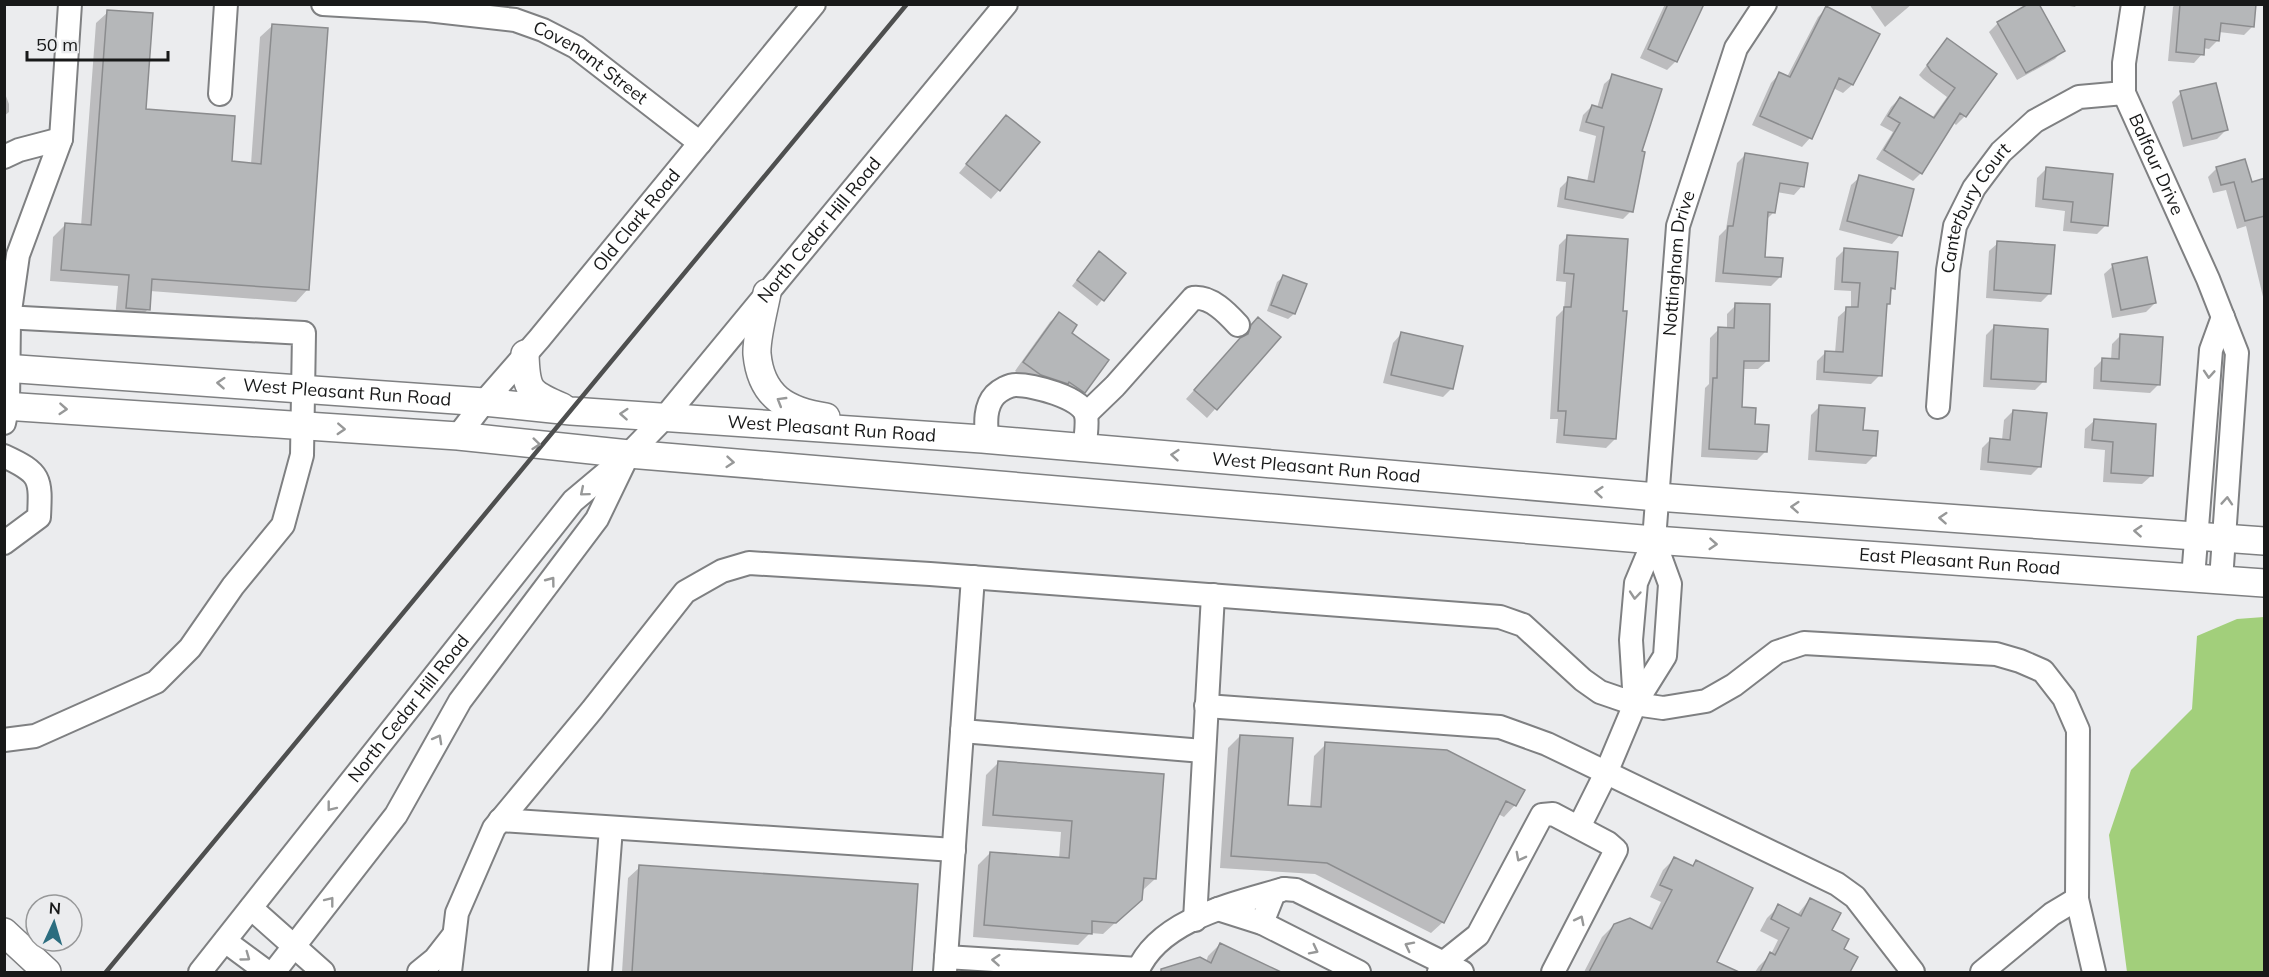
<svg xmlns="http://www.w3.org/2000/svg" width="2269" height="977" font-family="Mulish,sans-serif">
	<rect width="100%" height="100%" fill="#ebecee"/>
	<path fill="#a2cf7b" d="M 2264,617 L 2264,972 L 2127,972 L 2109,835 L 2131,770 L 2192,709 L 2197,636 L 2237,619 Z"/>
	<path fill="#0003" d="M 1665,4 L 1697,4 L 1676,61 L 1667,70 L 1640,58 Z
		M 1869,4 L 1912,4 L 1885,27 Z
		M 2058,4 L 2077,4 L 2075,7 Z
		M 2175,4 L 2255,5 L 2253,26 L 2244,35 L 2219,32 L 2218,40 L 2209,49 L 2203,48 L 2202,54 L 2194,63 L 2168,61 L 2173,7 Z
		M 1827,8 L 1878,34 L 1852,85 L 1843,93 L 1833,88 L 1810,138 L 1802,147 L 1752,125 L 1771,83 L 1779,74 L 1787,77 L 1818,17 Z
		M 108,12 L 144,111 L 230,163 L 251,164 L 260,37 L 272,26 L 307,290 L 296,302 L 150,291 L 148,309 L 137,321 L 115,319 L 118,286 L 50,281 L 53,237 L 65,225 L 81,226 L 96,23 Z
		M 1998,23 L 2063,50 L 2055,59 L 2017,80 L 1989,32 Z
		M 1947,40 L 1965,116 L 1956,125 L 1953,122 L 1921,173 L 1913,181 L 1876,159 L 1893,132 L 1880,125 L 1891,107 L 1900,98 L 1932,118 L 1947,97 L 1923,79 L 1919,75 Z
		M 1613,76 L 1640,153 L 1632,210 L 1623,219 L 1557,207 L 1560,188 L 1569,179 L 1587,182 L 1596,136 L 1579,131 L 1583,115 L 1592,106 L 1597,108 L 1604,84 Z
		M 4,91 L 9,104 L 9,112 L 4,116 Z
		M 2181,93 L 2226,130 L 2217,139 L 2183,147 L 2172,102 Z
		M 1006,117 L 999,190 L 991,199 L 959,173 Z
		M 1746,154 L 1802,186 L 1794,195 L 1777,192 L 1774,212 L 1766,220 L 1763,258 L 1780,277 L 1771,286 L 1715,282 L 1719,236 L 1726,229 L 1737,163 Z
		M 2217,168 L 2251,184 L 2264,180 L 2264,301 L 2246,226 L 2237,229 L 2226,190 L 2213,193 L 2208,177 Z
		M 2046,169 L 2106,225 L 2097,234 L 2063,231 L 2065,211 L 2035,207 L 2037,178 Z
		M 1860,177 L 1900,235 L 1892,244 L 1839,230 L 1851,185 Z
		M 1568,236 L 1615,439 L 1606,448 L 1556,443 L 1558,419 L 1550,419 L 1556,317 L 1564,309 L 1566,282 L 1556,281 L 1559,245 Z
		M 1998,243 L 2050,293 L 2041,302 L 1986,298 L 1989,251 Z
		M 1845,249 L 1894,288 L 1889,293 L 1888,303 L 1885,307 L 1880,375 L 1871,384 L 1816,380 L 1817,361 L 1826,352 L 1835,353 L 1838,317 L 1847,309 L 1851,309 L 1851,291 L 1834,290 L 1836,258 Z
		M 1093,259 L 1124,273 L 1097,306 L 1072,286 Z
		M 2113,266 L 2155,303 L 2146,312 L 2112,318 L 2104,274 Z
		M 1283,277 L 1294,314 L 1288,319 L 1267,311 L 1277,282 Z
		M 1736,305 L 1767,361 L 1758,369 L 1742,369 L 1740,408 L 1754,426 L 1766,451 L 1757,460 L 1701,457 L 1705,388 L 1709,384 L 1710,338 L 1719,329 L 1727,329 L 1727,314 Z
		M 1059,314 L 1070,333 L 1084,392 L 1075,400 L 1032,384 L 1015,371 L 1050,322 Z
		M 1258,319 L 1279,337 L 1207,418 L 1186,399 Z
		M 1995,326 L 2044,381 L 2035,390 L 1983,387 L 1986,335 Z
		M 1401,334 L 1452,388 L 1443,397 L 1383,383 L 1393,343 Z
		M 2121,335 L 2158,385 L 2150,393 L 2093,389 L 2094,368 L 2103,359 L 2111,360 L 2112,344 Z
		M 1820,406 L 1861,431 L 1875,455 L 1866,464 L 1808,460 L 1811,415 Z
		M 2013,411 L 2040,466 L 2031,475 L 1980,470 L 1982,448 L 1991,439 L 2002,440 L 2004,420 Z
		M 2094,421 L 2151,476 L 2142,484 L 2103,482 L 2105,450 L 2084,448 L 2085,429 Z
		M 1240,736 L 1286,806 L 1310,808 L 1314,756 L 1326,744 L 1446,752 L 1515,805 L 1504,817 L 1498,814 L 1443,922 L 1431,933 L 1315,874 L 1220,868 L 1228,748 Z
		M 998,763 L 1155,879 L 1143,890 L 1128,911 L 1103,934 L 1090,933 L 1078,945 L 973,937 L 978,865 L 990,853 L 1059,859 L 1061,832 L 982,826 L 986,775 Z
		M 1674,859 L 1691,867 L 1697,862 L 1715,962 L 1735,972 L 1584,972 L 1602,937 L 1614,925 L 1648,929 L 1661,902 L 1650,897 L 1663,870 Z
		M 640,867 L 917,886 L 911,972 L 622,972 L 628,878 Z
		M 1810,899 L 1842,950 L 1856,957 L 1849,972 L 1755,972 L 1759,966 L 1771,954 L 1778,940 L 1760,931 L 1767,918 L 1779,906 L 1797,915 Z
		M 1220,944 L 1277,972 L 1161,972 L 1164,970 L 1206,962 L 1208,956 Z"/>
	<path fill="#b5b7b9" stroke="#8b8c8e" stroke-width="1.5" d="M 1668,4 L 1704,4 L 1677,62 L 1648,49 Z
		M 2028,4 L 2039,4 L 2065,51 L 2026,73 L 1997,22 Z
		M 2180,4 L 2256,4 L 2254,27 L 2221,23 L 2219,41 L 2205,39 L 2204,55 L 2176,52 Z
		M 1826,6 L 1880,34 L 1853,85 L 1839,78 L 1812,139 L 1760,116 L 1779,72 L 1790,77 Z
		M 107,10 L 153,13 L 146,109 L 235,116 L 232,161 L 261,164 L 272,24 L 328,28 L 309,290 L 152,279 L 150,310 L 126,308 L 129,275 L 61,270 L 65,223 L 91,225 Z
		M 1947,38 L 1997,74 L 1966,117 L 1960,113 L 1922,174 L 1884,150 L 1900,123 L 1888,116 L 1900,97 L 1934,118 L 1955,88 L 1931,71 L 1927,65 Z
		M 1612,74 L 1662,89 L 1642,151 L 1645,152 L 1633,212 L 1565,199 L 1568,177 L 1594,182 L 1604,127 L 1586,122 L 1592,105 L 1602,108 Z
		M 2216,83 L 2228,130 L 2192,139 L 2180,91 Z
		M 1006,115 L 1040,142 L 1000,191 L 966,164 Z
		M 1745,153 L 1808,163 L 1804,187 L 1780,183 L 1775,213 L 1768,212 L 1765,257 L 1783,258 L 1781,277 L 1723,273 L 1728,226 L 1733,226 Z
		M 2245,159 L 2252,182 L 2265,178 L 2265,216 L 2245,221 L 2234,182 L 2221,185 L 2216,167 Z
		M 2046,167 L 2113,174 L 2108,226 L 2071,222 L 2073,202 L 2043,199 Z
		M 1859,175 L 1914,189 L 1902,236 L 1847,221 Z
		M 1567,235 L 1628,239 L 1623,311 L 1627,311 L 1616,439 L 1564,435 L 1566,411 L 1558,411 L 1564,307 L 1571,307 L 1574,274 L 1564,273 Z
		M 1997,241 L 2055,245 L 2051,294 L 1994,290 Z
		M 1844,248 L 1898,252 L 1895,289 L 1891,288 L 1890,304 L 1887,304 L 1882,376 L 1824,372 L 1825,351 L 1843,352 L 1846,307 L 1858,307 L 1860,283 L 1842,282 Z
		M 1099,251 L 1126,273 L 1104,301 L 1077,280 Z
		M 2147,257 L 2156,303 L 2121,310 L 2112,264 Z
		M 1283,275 L 1307,284 L 1295,314 L 1271,305 Z
		M 1735,303 L 1770,304 L 1769,361 L 1744,361 L 1742,407 L 1756,408 L 1755,424 L 1769,425 L 1767,452 L 1709,449 L 1713,378 L 1717,378 L 1718,327 L 1734,328 Z
		M 1059,312 L 1077,325 L 1072,333 L 1109,360 L 1085,393 L 1069,382 L 1068,384 L 1041,375 L 1023,362 Z
		M 1258,317 L 1281,337 L 1217,410 L 1194,390 L 1240,338 L 1248,334 L 1251,325 Z
		M 1994,325 L 2048,329 L 2046,382 L 1991,379 Z
		M 1401,332 L 1463,346 L 1453,389 L 1391,375 Z
		M 2120,334 L 2163,337 L 2160,385 L 2101,381 L 2102,358 L 2119,359 Z
		M 1819,405 L 1865,408 L 1863,430 L 1878,431 L 1876,456 L 1816,451 Z
		M 2013,410 L 2047,413 L 2041,467 L 1988,462 L 1990,438 L 2010,440 Z
		M 2094,419 L 2156,424 L 2153,476 L 2111,473 L 2113,442 L 2092,440 Z
		M 1240,735 L 1293,738 L 1288,805 L 1321,807 L 1325,742 L 1447,750 L 1525,790 L 1516,806 L 1506,801 L 1444,923 L 1327,863 L 1231,856 Z
		M 998,761 L 1164,774 L 1156,879 L 1144,878 L 1142,900 L 1116,923 L 1092,921 L 1092,934 L 984,925 L 990,852 L 1069,858 L 1072,821 L 993,815 Z
		M 1674,857 L 1693,866 L 1696,860 L 1753,888 L 1717,962 L 1739,972 L 1589,972 L 1614,924 L 1630,918 L 1652,929 L 1672,890 L 1660,885 Z
		M 639,865 L 918,884 L 912,972 L 632,972 Z
		M 1810,898 L 1841,913 L 1832,930 L 1849,939 L 1844,949 L 1858,957 L 1850,972 L 1760,972 L 1770,952 L 1775,955 L 1789,928 L 1771,919 L 1778,904 L 1801,916 Z
		M 1220,943 L 1281,972 L 1161,972 L 1161,969 L 1200,957 L 1211,963 Z"/>
	<g fill="none" stroke-linecap="round" stroke-linejoin="round">
		<defs>
			<g id="minor">
				<path id="s1" d="M 323,4 L 427,10 L 515,20 L 543,30 L 576,47 L 700,143"/>
				<path id="s2" d="M 2133,4 L 2124,63 L 2124,93 L 2208,279 L 2237,353 L 2221,580"/>
				<path d="M 220,94 L 226,4"/>
				<path d="M 4,157 L 19,150 L 61,139"/>
				<path d="M 4,317 L 304,333 L 302,455 L 283,525 L 233,586 L 190,648 L 156,682 L 35,736 L 4,740"/>
				<path id="s3" d="M 1938,407 L 1948,270 L 1955,226 L 1974,188 L 2001,152 L 2035,121 L 2079,97 L 2124,93"/>
				<path d="M 1086,414 L 1115,386 L 1193,298 C 1211,296 1227,313 1238,325"/>
				<path d="M 4,423 L 8,405 L 9,318 L 18,255 L 61,139 L 70,4"/>
				<path id="s4" d="M 458,436 L 484,402 L 539,339 L 814,4"/>
				<path d="M 987,439 C 986,425 984,407 995,395 C 1000,390 1009,385 1016,385 C 1032,385 1082,397 1086,415 C 1088,424 1085,438 1085,447"/>
				<path d="M 4,456 C 41,473 41,478 39,517 L 4,543"/>
				<path d="M 2193,578 L 2211,350 L 2223,317"/>
				<path id="s5" d="M 1635,704 L 1631,640 L 1636,583 L 1654,540 L 1678,226 L 1736,48 L 1765,4"/>
				<path d="M 1206,706 L 1500,727 L 1547,744 L 1837,884 L 1855,897 L 1913,972"/>
				<path d="M 962,731 L 1203,751"/>
				<path d="M 500,820 L 954,850"/>
				<path d="M 1579,827 L 1606,773 L 1635,704 L 1665,656 L 1670,584 L 1654,540"/>
				<path d="M 251,908 L 323,972"/>
				<path d="M 1218,909 L 1262,923 L 1359,972"/>
				<path d="M 1195,920 L 1213,595"/>
				<path d="M 1262,923 L 1274,893 L 1284,889 L 1296,890 L 1462,972"/>
				<path d="M 225,941 L 267,972"/>
				<path d="M 946,957 L 1138,969"/>
				<path id="s6" d="M 200,972 L 573,501 L 629,454 L 665,417 L 1006,4"/>
				<path d="M 274,972 L 396,815 L 460,701 L 597,519 L 625,461"/>
				<path d="M 419,972 L 435,959 L 453,936"/>
				<path d="M 450,972 L 457,913 L 494,828 L 592,710 L 685,592 L 722,571 L 749,563 L 930,574 L 1500,617 L 1523,625 L 1583,680 L 1600,692 L 1635,704 L 1663,708 L 1706,701 L 1734,685 L 1777,652 L 1804,643 L 1996,654 L 2020,661 L 2043,671 L 2064,698 L 2078,730 L 2077,899 L 2094,972"/>
				<path d="M 600,972 L 611,828"/>
				<path d="M 945,972 L 973,577"/>
				<path d="M 1137,972 C 1159,919 1234,904 1284,889"/>
				<path d="M 1439,972 L 1443,963 L 1478,935 L 1542,815 L 1553,814 L 1608,843 L 1616,850 L 1553,972"/>
				<path d="M 1982,972 L 2052,914 L 2077,899"/>
			</g>
			<g id="major">
				<path d="M 767,293 C 764,309 756,339 757,354 C 761,397 787,411 826,417"/>
				<path d="M 525,354 C 526,391 529,393 562,407"/>
				<path id="s7" d="M 4,368 L 484,402 L 571,411 L 982,439 L 1657,497 L 2264,541"/>
				<path id="s8" d="M 4,406 L 458,436 L 629,454 L 1654,540 L 2264,583"/>
				<path d="M 4,932 L 47,972"/>
			</g>
		</defs>
		<use href="#minor" stroke="#7f8082" stroke-width="26"/>
		<use href="#major" stroke="#7f8082" stroke-width="30"/>
		<use href="#minor" stroke="#fff" stroke-width="22"/>
		<use href="#major" stroke="#fff" stroke-width="27"/>
		<path stroke="#4e4f4f" stroke-width="4.5" d="M 106,972 L 907,4"/>
	</g>
	<defs><path id="oneway-chevron" d="M-2-3.5L2.5 0L-2 3.5" fill="none" stroke-width="1.6" stroke-linecap="round" stroke-linejoin="round" transform="scale(1.5)"/></defs>
	<g stroke="#979898">
		<use href="#oneway-chevron" transform="translate(2209 374) rotate(94)"/>
		<use href="#oneway-chevron" transform="translate(221 383) rotate(-176)"/>
		<use href="#oneway-chevron" transform="translate(781 401) rotate(-149)"/>
		<use href="#oneway-chevron" transform="translate(63 409) rotate(4)"/>
		<use href="#oneway-chevron" transform="translate(624 414) rotate(-176)"/>
		<use href="#oneway-chevron" transform="translate(341 429) rotate(3)"/>
		<use href="#oneway-chevron" transform="translate(536 444) rotate(6)"/>
		<use href="#oneway-chevron" transform="translate(1175 455) rotate(-175)"/>
		<use href="#oneway-chevron" transform="translate(730 462) rotate(5)"/>
		<use href="#oneway-chevron" transform="translate(584 492) rotate(140)"/>
		<use href="#oneway-chevron" transform="translate(1599 492) rotate(-175)"/>
		<use href="#oneway-chevron" transform="translate(2227 501) rotate(-86)"/>
		<use href="#oneway-chevron" transform="translate(1795 507) rotate(-176)"/>
		<use href="#oneway-chevron" transform="translate(1943 518) rotate(-176)"/>
		<use href="#oneway-chevron" transform="translate(2138 531) rotate(-176)"/>
		<use href="#oneway-chevron" transform="translate(1713 544) rotate(4)"/>
		<use href="#oneway-chevron" transform="translate(551 581) rotate(-53)"/>
		<use href="#oneway-chevron" transform="translate(1635 595) rotate(95)"/>
		<use href="#oneway-chevron" transform="translate(438 739) rotate(-61)"/>
		<use href="#oneway-chevron" transform="translate(331 807) rotate(128)"/>
		<use href="#oneway-chevron" transform="translate(1520 857) rotate(118)"/>
		<use href="#oneway-chevron" transform="translate(330 901) rotate(-52)"/>
		<use href="#oneway-chevron" transform="translate(1580 920) rotate(-63)"/>
		<use href="#oneway-chevron" transform="translate(1409 946) rotate(-153)"/>
		<use href="#oneway-chevron" transform="translate(1314 950) rotate(27)"/>
		<use href="#oneway-chevron" transform="translate(246 957) rotate(36)"/>
		<use href="#oneway-chevron" transform="translate(996 960) rotate(-176)"/>
	</g>
	<g text-anchor="middle" stroke-width="4.5" stroke-linejoin="round" paint-order="stroke">
		<g font-size="18" fill="#181919" stroke="#ebecee">
			<text dy="6" stroke="none"><textPath href="#s1" startOffset="280">Covenant Street</textPath></text>
			<text dy="6" stroke="none"><textPath href="#s2" startOffset="168">Balfour Drive</textPath></text>
			<text dy="6" stroke="none"><textPath href="#s3" startOffset="206">Canterbury Court</textPath></text>
			<text dy="6" stroke="none"><textPath href="#s4" startOffset="280">Old Clark Road</textPath></text>
			<text dy="6" stroke="none"><textPath href="#s6" startOffset="968">North Cedar Hill Road</textPath></text>
			<text dy="6" stroke="none"><textPath href="#s5" startOffset="446">Nottingham Drive</textPath></text>
			<text dy="6" stroke="none"><textPath href="#s7" startOffset="344">West Pleasant Run Road</textPath></text>
			<text dy="6" stroke="none"><textPath href="#s7" startOffset="830">West Pleasant Run Road</textPath></text>
			<text dy="6" stroke="none"><textPath href="#s7" startOffset="1316">West Pleasant Run Road</textPath></text>
			<text dy="6" stroke="none"><textPath href="#s8" startOffset="1962">East Pleasant Run Road</textPath></text>
			<text dy="6" stroke="none"><textPath href="#s6" startOffset="336">North Cedar Hill Road</textPath></text>
		</g>
	</g>
	<rect width="2269" height="977" fill="none" stroke="#181919" stroke-width="12"/>
	<g transform="translate(54 923) rotate(4)"><circle r="28" fill="#ebecee" stroke="#979899" stroke-width="1.5"/>
	<path d="M0-4.5L10 22L0 15L-10 22Z" fill="#2b6d7f"/>
	<text y="-9" font-size="16" font-weight="bold" text-anchor="middle" fill="#181919">N</text>
	</g>
	<path d="M27 51v9h141v-9" fill="none" stroke="#181919" stroke-width="3"/>
	<text x="36" y="51" font-size="18" fill="#181919" stroke="#ebecee" stroke-width="4.5" paint-order="stroke">50 m</text>
</svg>
